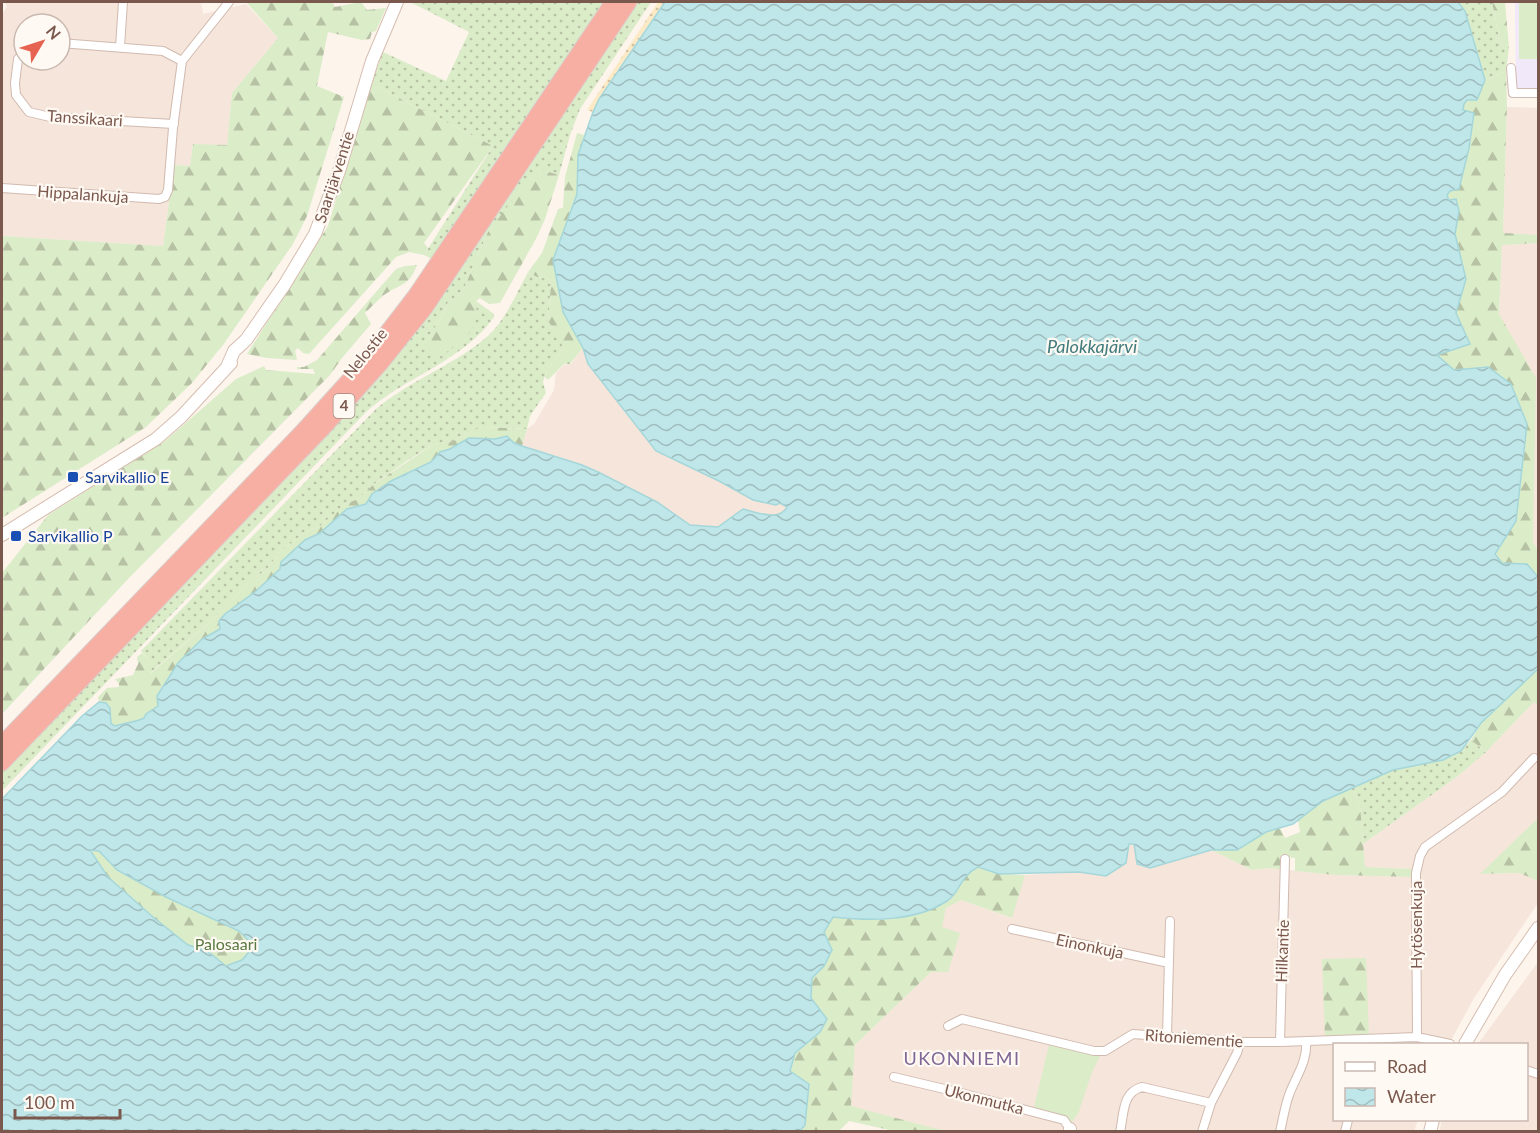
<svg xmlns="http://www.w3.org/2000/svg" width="1540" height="1133" font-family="Lato,sans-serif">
	<defs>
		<pattern id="grass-dots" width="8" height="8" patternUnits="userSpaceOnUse" patternTransform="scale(1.5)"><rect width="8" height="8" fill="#dbecc9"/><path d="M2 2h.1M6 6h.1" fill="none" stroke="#b7c2a5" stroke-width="1.8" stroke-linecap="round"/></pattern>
		<pattern id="forest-firs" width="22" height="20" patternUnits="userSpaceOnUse" patternTransform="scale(1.5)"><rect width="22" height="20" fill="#dbecc9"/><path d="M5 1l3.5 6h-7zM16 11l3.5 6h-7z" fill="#b7c2a5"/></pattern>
		<pattern id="sand-dots" width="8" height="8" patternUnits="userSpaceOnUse" patternTransform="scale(1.5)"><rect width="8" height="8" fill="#fceac7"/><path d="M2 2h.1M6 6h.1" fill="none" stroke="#d1c0a4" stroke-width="1.8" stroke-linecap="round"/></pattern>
		<pattern id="water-waves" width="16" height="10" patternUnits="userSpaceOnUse" patternTransform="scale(1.5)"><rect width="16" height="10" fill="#bfe6e8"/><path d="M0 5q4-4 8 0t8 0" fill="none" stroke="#a0bdbe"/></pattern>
	</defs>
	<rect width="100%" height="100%" fill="#fdf4ec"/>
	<path fill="#f5e5da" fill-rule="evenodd" d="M 5,2 L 201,2 L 203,14 L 246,4 L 278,38 L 232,93 L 227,146 L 193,144 L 190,166 L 174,165 L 163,246 L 2,236 L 2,14 L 7,7 ZM 24,24 L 60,24 L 60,60 L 24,60 Z
		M 1507,107 L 1538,108 L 1538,235 L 1503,234 Z
		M 1538,243 L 1538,551 L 1533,542 L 1499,314 L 1502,245 Z
		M 583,348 L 588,365 L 719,481 L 753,500 L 780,503 L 787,507 L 784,512 L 777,516 L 743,509 L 718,527 L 690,525 L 657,502 L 598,472 L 582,465 L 522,446 L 527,429 L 534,424 L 554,390 L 556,373 L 564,365 L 571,364 Z
		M 1534,702 L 1538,706 L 1538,818 L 1481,874 L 1519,873 L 1538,881 L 1538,903 L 1474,998 L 1449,1044 L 1334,1044 L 1334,1120 L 1418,1120 L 1414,1131 L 945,1131 L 850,1106 L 855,1045 L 931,972 L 946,908 L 961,900 L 1011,918 L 1025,875 L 1079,872 L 1106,876 L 1129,844 L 1134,844 L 1150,868 L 1211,850 L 1252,870 L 1269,868 L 1336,875 L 1413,877 L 1413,869 L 1365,867 L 1363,844 L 1458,776 L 1486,752 Z
		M 1538,962 L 1538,1131 L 1439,1132 L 1442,1120 L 1526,1120 L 1526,1044 L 1478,1044 Z"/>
	<path fill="#f1e8fa" d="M 1515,2 L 1538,2 L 1538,91 L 1516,91 Z"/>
	<path fill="url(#grass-dots)" d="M 410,2 L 605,2 L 432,259 L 424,255 L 493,146 L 371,84 L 383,52 L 446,81 L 469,32 Z
		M 637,2 L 651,2 L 580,109 L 570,135 L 559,175 L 542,170 L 488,232 L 465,286 L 459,295 L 448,302 L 444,313 L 425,343 L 476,301 L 494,314 L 494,317 C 463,361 407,376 367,411 L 2,791 L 2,773 L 275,488 L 486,230 Z
		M 1458,2 L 1492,2 L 1499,38 L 1504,48 L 1509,48 L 1506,71 L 1485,80 L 1465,11 Z
		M 528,272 L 537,277 L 548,279 L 551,283 L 548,321 L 561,338 L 563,349 L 547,370 L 543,382 L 546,393 L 530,416 L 527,429 L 481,427 L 453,441 L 434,444 L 408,460 L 374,484 L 358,499 L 345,504 L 319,527 L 305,532 L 279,553 L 267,569 L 248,583 L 217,616 L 150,673 L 149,660 L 141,651 L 376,409 C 410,380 457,364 489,335 C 506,319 517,292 528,272 Z
		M 1471,740 L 1486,752 L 1458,776 L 1363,844 L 1360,805 L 1351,788 C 1365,782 1380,774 1395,769 C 1424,761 1450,766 1471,740 Z"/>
	<path fill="url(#forest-firs)" d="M 246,2 L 332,2 L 335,7 L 361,2 L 367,10 L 386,8 L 376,31 L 372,32 L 370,39 L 362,40 L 328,32 L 317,86 L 344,97 L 307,216 L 293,244 L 223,345 L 192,383 L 146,427 L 2,518 L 2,236 L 163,246 L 174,165 L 190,166 L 193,144 L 227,145 L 232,93 L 278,38 Z
		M 1492,2 L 1505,2 L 1509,48 L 1504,48 L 1499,38 Z
		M 1506,71 L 1507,107 L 1503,233 L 1538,235 L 1538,243 L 1502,245 L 1499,314 L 1536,378 L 1533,542 L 1538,551 L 1538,577 L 1527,564 L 1501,563 L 1495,554 L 1516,521 L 1488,367 L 1454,370 L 1437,355 L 1469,344 L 1456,313 L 1466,279 L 1455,234 L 1459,211 L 1447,195 L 1450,191 L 1469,112 L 1463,110 L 1464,104 L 1467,100 L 1477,100 L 1485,80 Z
		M 371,84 L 493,146 L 424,243 L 428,248 L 424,255 L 409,252 L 396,257 L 309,354 L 303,353 L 298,348 L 295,351 L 297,360 L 267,358 L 247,354 L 328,226 Z
		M 577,133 L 584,135 L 578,155 L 577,194 L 553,260 L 563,312 L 583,348 L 570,364 L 564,364 L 548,380 L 545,377 L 547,370 L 563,349 L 560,338 L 548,321 L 551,283 L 548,279 L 537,277 L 528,272 L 542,253 L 558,209 L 563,208 L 565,177 Z
		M 542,170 L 559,175 L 545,219 L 537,237 L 500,303 L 489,304 L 480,298 L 476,301 C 480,332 461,342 438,358 L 425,343 L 444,313 L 448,302 L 459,295 L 465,286 L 488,232 L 526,182 Z
		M 417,265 C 410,285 401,284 387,293 C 379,298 372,307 365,313 L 371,324 L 342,358 L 330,375 L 129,578 L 2,714 L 2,573 L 48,515 L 165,441 L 236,379 L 264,366 L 266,370 L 315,374 L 313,369 L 297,369 L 297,367 L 304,367 L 317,360 L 396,269 L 405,266 Z
		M 481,427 L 527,429 L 522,446 L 514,443 L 507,436 L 495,439 L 469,438 L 450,449 L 440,452 L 431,462 L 391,481 L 372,494 L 366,504 L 346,509 L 320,533 L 305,540 L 281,562 L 280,569 L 256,591 L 220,629 L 202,639 L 157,696 L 158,706 L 146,714 L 145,718 C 135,723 125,722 115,726 L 111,724 L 106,703 L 99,702 L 98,697 L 107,688 L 119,687 L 119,684 L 115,679 L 133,675 L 138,664 L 137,657 L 142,653 L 149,660 L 151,673 L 217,616 L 248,583 L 267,569 L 279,553 L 305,532 L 319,527 L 345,504 L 358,499 L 374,484 L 434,444 L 453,441 Z
		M 1538,669 L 1538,706 L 1534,702 L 1486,752 L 1471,740 L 1481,723 Z
		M 1351,788 L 1360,805 L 1365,867 L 1414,869 L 1413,877 L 1336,875 L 1295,871 L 1295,858 L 1287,857 L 1286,870 L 1269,868 L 1252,870 L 1211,850 L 1237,850 L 1266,832 L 1280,828 L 1285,838 L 1300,832 L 1298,820 L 1323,801 Z
		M 1538,818 L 1538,881 L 1519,873 L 1480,874 Z
		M 90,849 L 99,851 L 117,870 L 166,897 L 240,931 L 254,945 L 242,960 L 226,966 L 206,950 L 188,945 L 153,917 L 108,877 Z
		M 978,867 L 999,874 L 1025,875 L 1012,918 L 961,900 L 946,908 L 942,927 L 960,933 L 948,972 L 931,972 L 855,1045 L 851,1106 L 945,1131 L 894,1131 L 849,1121 L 839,1131 L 800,1131 L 805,1125 L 790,1071 L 795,1053 L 819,1032 L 811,998 L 812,978 L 824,966 L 824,932 L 833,917 C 870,922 915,922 947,901 C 960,893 959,877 978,867 Z
		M 1366,958 L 1369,1037 L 1325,1038 L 1322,959 Z"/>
	<path fill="url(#sand-dots)" d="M 658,2 L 665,2 L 599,99 L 593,112 L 587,110 Z"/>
	<path fill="#dbecc9" d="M 1519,2 L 1538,2 L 1538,59 L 1519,59 Z
		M 1049,1045 L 1100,1056 L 1092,1072 L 1078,1114 L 1071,1123 L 1066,1117 L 1034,1107 Z"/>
	<path fill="url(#water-waves)" stroke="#a5d7da" stroke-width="1.5" fill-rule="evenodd" d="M 665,2 L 1458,2 L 1465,11 L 1485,80 L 1477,100 L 1467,100 L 1464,104 L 1463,110 L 1474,113 L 1469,148 L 1459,189 L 1450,191 L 1447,195 L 1449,200 L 1456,199 L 1459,211 L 1455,234 L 1466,279 L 1456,313 L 1470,344 L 1437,355 L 1454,370 L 1488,367 L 1511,384 L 1527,424 L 1516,521 L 1495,554 L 1502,563 L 1527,564 L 1538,577 L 1538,669 L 1481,723 L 1461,751 L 1443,760 L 1393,770 L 1323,801 L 1293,824 L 1266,832 L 1237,850 L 1211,850 L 1150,868 L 1137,864 L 1134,844 L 1129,844 L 1126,863 L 1106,876 L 1079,872 L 999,874 L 978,867 C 959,877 960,893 947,901 C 915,922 870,921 833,917 L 824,932 L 832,950 L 824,966 L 812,978 L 811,998 L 827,1019 L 820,1032 L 795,1053 L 790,1071 L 809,1084 L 805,1125 L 800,1131 L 2,1131 L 2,799 L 82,716 L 99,702 L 106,703 L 110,708 L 111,724 L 115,726 C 125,722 135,723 144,718 L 146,714 L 158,706 L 157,696 L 178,663 L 202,639 L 220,629 L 219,621 L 225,614 L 256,591 L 280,569 L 281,562 L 305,540 L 320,533 L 347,509 L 366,504 L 372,494 L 391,481 L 431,462 L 440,452 L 450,449 L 469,438 L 495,439 L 507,436 L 514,443 L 522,446 L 582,465 L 598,472 L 657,502 L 690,525 L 718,527 L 743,509 C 756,512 779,522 787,507 L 780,503 L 776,505 L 753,500 L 719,481 L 656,451 L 588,364 L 583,348 L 563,312 L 553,260 L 577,194 L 578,155 L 593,112 L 599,99 ZM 90,850 L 99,851 L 117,870 L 166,897 L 239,931 L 254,946 L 242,960 L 226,966 L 206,950 L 188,945 L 153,917 L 108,877 Z"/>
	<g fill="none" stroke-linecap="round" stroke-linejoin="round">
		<defs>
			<path id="street" d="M 60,43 L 163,51 L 182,61
				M 120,47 L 123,2
				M 24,51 L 18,59 L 15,83 L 16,95 L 29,112 L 50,117 L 174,124
				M 1511,68 L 1513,93 L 1538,93
				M 2,188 L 159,199 L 165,197 L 168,190 L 173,128 L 182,61 L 229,2
				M 1012,929 L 1169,963
				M 948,1026 L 962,1019 L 1094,1051 L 1105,1051 L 1133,1034 L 1240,1042 L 1280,1042 L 1417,1037 L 1450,1044
				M 1167,1036 L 1170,921
				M 1417,1037 L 1416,873 L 1420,856 L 1425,847 L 1502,792 L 1534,758
				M 1280,1042 L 1285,859
				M 1526,1070 L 1538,1074
				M 894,1077 L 961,1093 L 1064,1120 L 1070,1129
				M 1120,1132 C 1124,1114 1122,1092 1142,1087 L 1211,1103
				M 1202,1132 L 1211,1103 L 1237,1053 L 1240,1042
				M 1280,1132 C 1283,1119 1285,1106 1289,1095 C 1296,1076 1308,1061 1306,1041
				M 1345,1132 L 1348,1120"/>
			<path id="secondary" d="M 227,367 L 234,351 L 246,340 L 285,284 L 315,234 L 339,171 L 372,61 L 397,2
				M 2,535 L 156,439 L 181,417 L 231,363
				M 1465,1044 L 1505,975 L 1538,928
				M 1070,1132 L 1070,1129
				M 1430,1132 L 1433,1120"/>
			<path id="highway" d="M 2,744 L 302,432 L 359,369 L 416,295 L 613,2
				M 2,763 L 326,425 L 381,363 L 425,308 L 629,2"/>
		</defs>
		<use href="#street" stroke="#d1bab0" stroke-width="10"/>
		<use href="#secondary" stroke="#d6bdb0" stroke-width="14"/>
		<use href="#highway" stroke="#dad0cd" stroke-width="17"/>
		<use href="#street" stroke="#fff" stroke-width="8"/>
		<use href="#secondary" stroke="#fff" stroke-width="12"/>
		<use href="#highway" stroke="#f7afa3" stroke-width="15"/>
	</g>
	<g fill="#1a4fb4" stroke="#fff9f3" stroke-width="2">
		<rect x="67" y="471" width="12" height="12" rx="3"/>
		<rect x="10" y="530" width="12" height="12" rx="3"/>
	</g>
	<g text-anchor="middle" stroke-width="4.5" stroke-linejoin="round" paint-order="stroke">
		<rect fill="#fff9f3" stroke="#a2887f" stroke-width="1.5" x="333.5" y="394" width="21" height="24" rx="4.5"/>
		<g font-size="15" font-weight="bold" fill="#7a584d">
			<text x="344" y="411">4</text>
		</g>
		<g font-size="16" fill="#7a584d" stroke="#fff9f3">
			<text transform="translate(85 118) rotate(4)" y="6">Tanssikaari</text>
			<text transform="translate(334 177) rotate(-72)" y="6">Saarijärventie</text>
			<text transform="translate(83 194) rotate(4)" y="6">Hippalankuja</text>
			<text transform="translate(365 353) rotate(-51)" y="6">Nelostie</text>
			<text transform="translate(1416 925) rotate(-90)" y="6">Hytösenkuja</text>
			<text transform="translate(1090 946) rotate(12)" y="6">Einonkuja</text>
			<text transform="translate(1282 951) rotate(-88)" y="6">Hilkantie</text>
			<text transform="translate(1194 1038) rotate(4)" y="6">Ritoniementie</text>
			<text transform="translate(984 1099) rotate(14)" y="6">Ukonmutka</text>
		</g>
		<g font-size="16" fill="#164399" stroke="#fff9f3" text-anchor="start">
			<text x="85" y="483">Sarvikallio E</text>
			<text x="28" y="542">Sarvikallio P</text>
		</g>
		<g font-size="16" fill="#587941" stroke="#fff9f3">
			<text x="226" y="950">Palosaari</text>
		</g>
		<g font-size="18" font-style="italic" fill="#407b7e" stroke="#fff9f3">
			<text x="1092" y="353">Palokkajärvi</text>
		</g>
		<g font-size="18" letter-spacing="1.5" fill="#7f6695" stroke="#fff9f3">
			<text x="962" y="1065">UKONNIEMI</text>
		</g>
	</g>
	<rect width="1540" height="1133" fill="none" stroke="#7a584d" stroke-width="6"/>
	<rect x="1333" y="1043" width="195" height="78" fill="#fff9f3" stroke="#cab9b1" stroke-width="1.5"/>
	<rect x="1345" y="1062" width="30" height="9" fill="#ffffff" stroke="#cab9b1" stroke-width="1.5"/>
	<text x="1387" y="1073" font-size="18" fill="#7a584d">Road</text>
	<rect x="1345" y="1088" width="30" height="18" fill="url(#water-waves)" stroke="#cab9b1" stroke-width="1.5"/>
	<text x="1387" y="1103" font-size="18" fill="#7a584d">Water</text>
	<g transform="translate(42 42) rotate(51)"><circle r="28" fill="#fff9f3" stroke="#cab9b1" stroke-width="1.5"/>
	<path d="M0-4.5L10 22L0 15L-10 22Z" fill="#e66251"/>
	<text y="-9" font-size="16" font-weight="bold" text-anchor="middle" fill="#7a584d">N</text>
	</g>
	<path d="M15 1109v9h105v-9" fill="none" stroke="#7a584d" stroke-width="3"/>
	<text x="24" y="1109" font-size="18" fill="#7a584d" stroke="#fff9f3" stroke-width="4.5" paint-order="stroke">100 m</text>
</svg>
